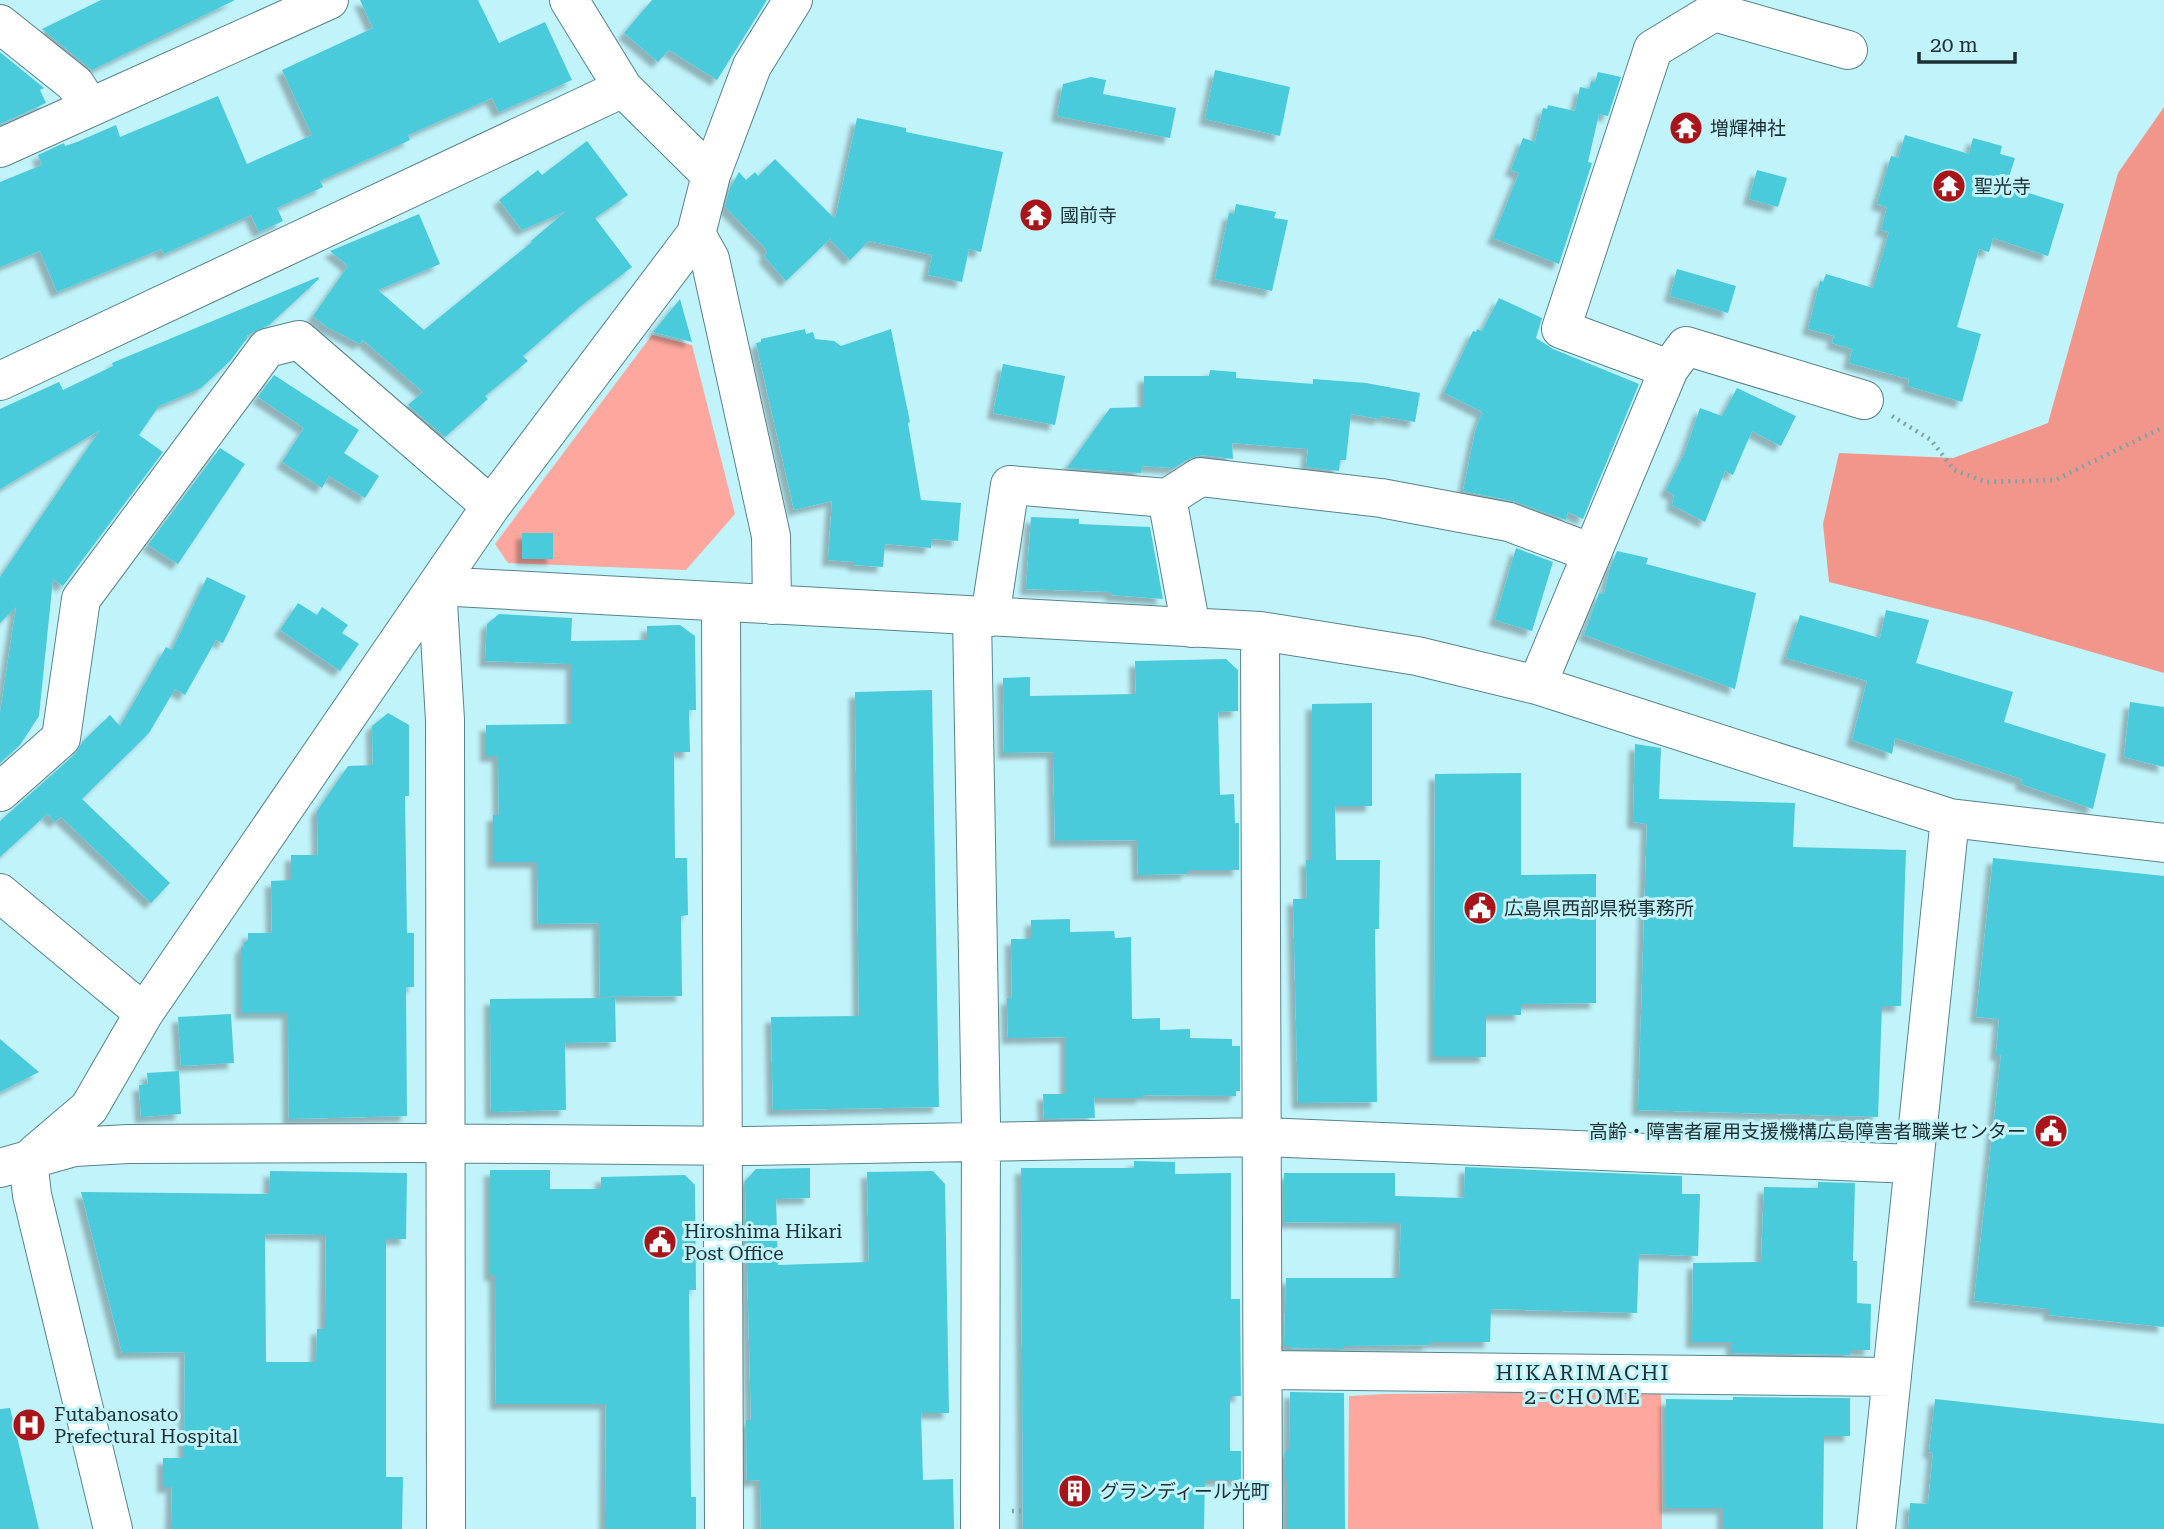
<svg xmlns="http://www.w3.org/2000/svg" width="2164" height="1529" font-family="'Roboto Serif','Noto Sans JP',serif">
	<defs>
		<filter id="shadow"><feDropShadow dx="-6" dy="6" stdDeviation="2" flood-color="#0004"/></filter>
	</defs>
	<rect width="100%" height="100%" fill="#c1f3fa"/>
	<path fill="#fda79e" d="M 652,335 L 692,345 L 735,514 L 686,570 L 508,563 L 495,544 Z
		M 1661,1391 L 1662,1529 L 1348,1529 L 1349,1396 L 1385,1394 Z"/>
	<path fill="#f2968c" d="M 2164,107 L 2164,673 L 1986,621 L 1829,582 L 1823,524 L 1839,453 L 1953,458 L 2048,423 L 2118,173 Z"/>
	<path fill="#48cbdb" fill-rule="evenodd" filter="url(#shadow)" d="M 101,0 L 235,0 L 92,70 L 42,29 Z
		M 360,0 L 478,0 L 499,43 L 545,22 L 572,80 L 499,112 L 492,98 L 408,135 L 410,140 L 320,181 L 323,187 L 277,208 L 283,221 L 259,232 L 251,215 L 164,254 L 161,249 L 57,292 L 40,251 L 0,267 L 0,182 L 42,165 L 38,155 L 64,143 L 65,146 L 77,142 L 116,125 L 120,137 L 218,96 L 247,164 L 312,135 L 282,70 L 373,28 Z
		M 652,0 L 767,0 L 717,80 L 669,50 L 658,62 L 624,33 Z
		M 0,52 L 44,88 L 40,90 L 46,103 L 0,124 Z
		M 1215,70 L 1290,87 L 1280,136 L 1205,119 Z
		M 1598,72 L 1621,77 L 1608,116 L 1599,114 L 1588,162 L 1592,163 L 1559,264 L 1493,238 L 1519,173 L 1511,170 L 1523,138 L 1535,142 L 1543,108 L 1547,109 L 1548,105 L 1575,111 L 1580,87 L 1589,89 L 1591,81 L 1595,82 Z
		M 1091,77 L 1106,80 L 1103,94 L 1176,108 L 1170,138 L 1057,116 L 1063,84 Z
		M 857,118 L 906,128 L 906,132 L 1003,152 L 981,252 L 969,249 L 962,282 L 928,275 L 932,255 L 869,241 L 850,260 L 831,241 L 831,238 L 786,281 L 764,256 L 767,253 L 764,247 L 725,207 L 730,188 L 739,172 L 746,180 L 755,172 L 758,176 L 775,159 L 835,219 Z
		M 1905,135 L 1969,154 L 1973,138 L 2002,146 L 2000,154 L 2015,158 L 2006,186 L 2064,204 L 2048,256 L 1993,238 L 1989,252 L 1979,249 L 1957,327 L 1981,334 L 1962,402 L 1908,386 L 1909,379 L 1849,363 L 1852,349 L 1832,343 L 1834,336 L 1808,329 L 1820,281 L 1823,282 L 1826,274 L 1873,288 L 1889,232 L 1881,230 L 1887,207 L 1877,204 L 1891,156 L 1898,158 Z
		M 587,141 L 628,195 L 595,218 L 632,267 L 582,305 L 523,356 L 528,361 L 485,396 L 488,399 L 445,437 L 408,405 L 423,392 L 363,340 L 360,344 L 325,326 L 313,316 L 348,266 L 330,251 L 419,214 L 440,264 L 378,290 L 424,330 L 532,242 L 531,241 L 566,211 L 522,230 L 499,200 L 538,170 L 542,175 Z
		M 1757,170 L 1787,178 L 1778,207 L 1749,199 Z
		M 1236,204 L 1276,212 L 1274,218 L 1288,220 L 1272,291 L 1215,279 L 1229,213 L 1234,214 Z
		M 1677,269 L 1736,286 L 1728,313 L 1670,296 Z
		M 318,277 L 319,279 L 269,325 L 246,336 L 248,337 L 230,361 L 201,388 L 159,406 L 139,435 L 163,452 L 63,586 L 53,579 L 39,716 L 20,745 L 0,763 L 0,713 L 16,607 L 0,623 L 0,577 L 100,430 L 0,489 L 0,409 L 59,382 L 63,390 L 113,366 L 112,363 Z
		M 1499,298 L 1542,318 L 1536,338 L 1553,349 L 1639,384 L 1583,519 L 1568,512 L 1566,520 L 1513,501 L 1463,491 L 1475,432 L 1482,412 L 1444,393 L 1473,331 L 1476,332 L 1477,329 L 1482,331 Z
		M 680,299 L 692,342 L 653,332 Z
		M 805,329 L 806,334 L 813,332 L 815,339 L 834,341 L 841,346 L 891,329 L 910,422 L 908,423 L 921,500 L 961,503 L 958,541 L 932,539 L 931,548 L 885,544 L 883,567 L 854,565 L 854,562 L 828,560 L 832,501 L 794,510 L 756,343 L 761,342 L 761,339 Z
		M 1003,364 L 1065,376 L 1055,425 L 993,413 Z
		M 1210,370 L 1236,372 L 1236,378 L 1313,384 L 1313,379 L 1366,383 L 1420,393 L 1415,422 L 1381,416 L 1380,419 L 1351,414 L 1346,460 L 1340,460 L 1339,471 L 1306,467 L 1308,449 L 1232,443 L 1233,459 L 1202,455 L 1188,459 L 1174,468 L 1141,466 L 1141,473 L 1067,468 L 1110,408 L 1144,407 L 1144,376 L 1209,376 Z
		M 274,375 L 359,430 L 344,453 L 379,476 L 365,498 L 329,476 L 322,488 L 282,462 L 304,428 L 258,397 Z
		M 1737,388 L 1796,416 L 1781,446 L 1752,431 L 1733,475 L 1725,471 L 1705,522 L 1672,505 L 1674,495 L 1666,490 L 1685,452 L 1700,408 L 1722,416 Z
		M 220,448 L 245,464 L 178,564 L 148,545 Z
		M 1031,517 L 1079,519 L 1079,524 L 1150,527 L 1163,599 L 1111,595 L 1111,592 L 1026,589 Z
		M 522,533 L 553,533 L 553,559 L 522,559 Z
		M 1516,548 L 1553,562 L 1532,631 L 1495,620 Z
		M 1617,551 L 1648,558 L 1646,564 L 1756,593 L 1735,689 L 1584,635 L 1599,593 L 1604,594 L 1610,568 Z
		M 207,577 L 246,596 L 223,643 L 216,640 L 185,695 L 175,689 L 149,733 L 82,799 L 170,883 L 151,903 L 61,817 L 55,822 L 47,814 L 0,857 L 0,821 L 75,754 L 83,741 L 110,715 L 120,726 L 166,647 L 172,650 Z
		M 298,603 L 317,615 L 322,607 L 348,625 L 342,633 L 359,644 L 340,671 L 280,630 Z
		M 1886,610 L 1929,620 L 1916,663 L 2013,692 L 2004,722 L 2106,754 L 2093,809 L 2021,784 L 2022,779 L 1895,738 L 1892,754 L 1852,740 L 1867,681 L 1786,658 L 1800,615 L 1880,638 Z
		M 499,614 L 572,618 L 571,641 L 647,640 L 647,626 L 680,625 L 695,636 L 696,710 L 689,710 L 690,752 L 674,752 L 675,858 L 687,858 L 688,915 L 681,916 L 682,996 L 600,997 L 599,923 L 538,924 L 537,862 L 493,862 L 493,815 L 499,815 L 498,756 L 486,756 L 486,725 L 572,724 L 572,664 L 485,661 L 487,624 Z
		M 1226,659 L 1238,670 L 1238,711 L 1218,712 L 1220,795 L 1234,794 L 1235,823 L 1239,823 L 1239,870 L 1187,870 L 1187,874 L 1138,875 L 1137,840 L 1055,841 L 1053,752 L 1004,753 L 1003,678 L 1030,677 L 1030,696 L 1136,694 L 1135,661 Z
		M 932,690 L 939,1107 L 773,1110 L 771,1017 L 859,1016 L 855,692 Z
		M 2130,702 L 2164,707 L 2164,767 L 2124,757 Z
		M 1372,703 L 1372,806 L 1335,806 L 1336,860 L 1380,860 L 1379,929 L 1375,929 L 1377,1102 L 1298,1103 L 1293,899 L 1307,899 L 1306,860 L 1312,860 L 1312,704 Z
		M 388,713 L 409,725 L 409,796 L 405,796 L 407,933 L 414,933 L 414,987 L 406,987 L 407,1116 L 289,1119 L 288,1013 L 241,1013 L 241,947 L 244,947 L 244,943 L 248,940 L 248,933 L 272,933 L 271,881 L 291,880 L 291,855 L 318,855 L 317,811 L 348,766 L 373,765 L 372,726 Z
		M 1635,744 L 1661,748 L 1659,799 L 1795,803 L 1793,847 L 1906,850 L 1901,1006 L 1882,1006 L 1878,1117 L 1638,1110 L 1647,824 L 1633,822 Z
		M 1521,773 L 1521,875 L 1596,874 L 1596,1003 L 1521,1004 L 1521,1015 L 1486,1015 L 1486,1057 L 1434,1057 L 1435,774 Z
		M 1993,858 L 2164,876 L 2164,1327 L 2049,1315 L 2049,1309 L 1974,1301 L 2001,1055 L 1996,1055 L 1999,1019 L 1976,1017 Z
		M 1070,919 L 1070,932 L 1114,931 L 1115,938 L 1131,937 L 1132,1019 L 1160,1018 L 1160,1030 L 1190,1029 L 1190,1038 L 1232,1039 L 1232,1046 L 1240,1046 L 1240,1091 L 1236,1091 L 1236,1096 L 1142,1095 L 1142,1098 L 1094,1098 L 1095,1118 L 1044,1119 L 1043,1094 L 1066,1094 L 1066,1037 L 1008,1038 L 1007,999 L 1012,999 L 1011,939 L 1031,939 L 1031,920 Z
		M 615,998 L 616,1042 L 565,1043 L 566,1110 L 491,1112 L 490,999 Z
		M 231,1014 L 234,1063 L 181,1066 L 178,1017 Z
		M 0,1039 L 39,1072 L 0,1092 Z
		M 179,1071 L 181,1114 L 141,1117 L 139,1085 L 148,1084 L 147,1073 Z
		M 1134,1161 L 1175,1162 L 1175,1174 L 1231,1173 L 1231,1299 L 1240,1299 L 1241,1396 L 1230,1396 L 1230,1451 L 1241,1451 L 1241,1480 L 1205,1480 L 1204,1529 L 1023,1529 L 1021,1168 L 1134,1168 Z
		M 1465,1167 L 1682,1176 L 1682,1194 L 1700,1194 L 1698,1256 L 1639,1254 L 1637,1313 L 1491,1309 L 1490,1342 L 1429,1342 L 1429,1345 L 1344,1346 L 1344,1349 L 1290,1348 L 1290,1346 L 1284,1346 L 1286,1278 L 1399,1278 L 1401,1223 L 1284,1222 L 1284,1173 L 1395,1173 L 1395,1196 L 1464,1198 Z
		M 810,1168 L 810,1198 L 776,1199 L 778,1265 L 869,1262 L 867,1172 L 933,1171 L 945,1184 L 949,1413 L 921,1413 L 923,1480 L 953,1479 L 954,1529 L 761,1529 L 760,1480 L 747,1481 L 746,1420 L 751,1420 L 745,1181 L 756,1169 Z
		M 490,1170 L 550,1170 L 550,1189 L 601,1189 L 601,1177 L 685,1175 L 695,1185 L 696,1290 L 689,1290 L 691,1497 L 696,1497 L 696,1529 L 605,1529 L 606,1404 L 496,1404 L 495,1275 L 490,1275 Z
		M 270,1171 L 407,1173 L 406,1239 L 386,1239 L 386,1477 L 403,1477 L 402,1529 L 171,1529 L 172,1487 L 163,1487 L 163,1458 L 184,1458 L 185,1352 L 122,1353 L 81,1192 L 269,1194 ZM 265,1234 L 326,1235 L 325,1329 L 317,1329 L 316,1362 L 266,1362 Z
		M 1818,1182 L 1855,1183 L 1853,1261 L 1857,1261 L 1857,1303 L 1871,1304 L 1870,1350 L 1850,1350 L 1850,1355 L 1732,1353 L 1732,1342 L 1692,1342 L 1693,1263 L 1761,1262 L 1764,1187 L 1818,1188 Z
		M 1290,1392 L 1344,1393 L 1345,1529 L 1287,1529 L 1287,1480 L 1285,1480 L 1285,1451 L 1289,1451 Z
		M 1733,1397 L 1850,1398 L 1850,1436 L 1824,1436 L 1823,1529 L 1723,1529 L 1723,1508 L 1666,1508 L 1666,1399 L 1733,1400 Z
		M 1935,1399 L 2164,1424 L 2164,1529 L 1908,1529 L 1910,1503 L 1928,1504 L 1933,1453 L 1929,1452 Z
		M 10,1408 L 27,1478 L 39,1529 L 0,1529 L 0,1409 Z"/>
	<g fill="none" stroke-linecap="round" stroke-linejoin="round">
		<defs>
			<path id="minor" d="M 569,0 L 623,88 L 711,175
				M 0,24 L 75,84 L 90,107
				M 0,148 L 329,0
				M 696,234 L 710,259 L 771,536 L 772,605
				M 1669,369 L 1561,329 L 1653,49 L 1714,12 L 1848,50
				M 0,381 L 623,88
				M 1167,498 L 1200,477 L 1381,498 L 1509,522 L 1592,553
				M 437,586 L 1260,631 L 1417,656 L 1537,685 L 1950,818 L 2164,843
				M 437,586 L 445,720 L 446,1529
				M 721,602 L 724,1529
				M 972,616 L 981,1125 L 980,1529
				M 990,617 L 1010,485 L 1167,498 L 1191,628
				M 1260,631 L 1263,1529
				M 1537,685 L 1669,369 L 1686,346 L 1864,400
				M 0,792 L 61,738 L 81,599 L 267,348 L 299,340 L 491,506
				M 0,893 L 144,1013
				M 35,1154 L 89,1108 L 144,1013 L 491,506 L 696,234 L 711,175 L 752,66 L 793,0
				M 28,1160 L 32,1195 L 113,1529
				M 0,1168 L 74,1147 L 128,1144 L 412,1143 L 746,1146 L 1263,1137 L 1913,1164
				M 1263,1370 L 1892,1377
				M 1876,1529 L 1950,818"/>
		</defs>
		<use href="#minor" stroke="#56848a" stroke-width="40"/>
		<path stroke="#7da2a7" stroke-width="4.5" stroke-dasharray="2 5" stroke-linecap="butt" d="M 1892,416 L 1931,440 L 1954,470 L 1986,482 L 2055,480 L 2164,427
			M 1012,1511 L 1023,1511"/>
		<use href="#minor" stroke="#fff" stroke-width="38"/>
	</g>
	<defs>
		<symbol id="temple-disc" viewBox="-11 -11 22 22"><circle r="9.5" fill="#a9141a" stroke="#c1f3fa"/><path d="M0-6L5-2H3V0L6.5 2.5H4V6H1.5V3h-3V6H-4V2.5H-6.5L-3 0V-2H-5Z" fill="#fff"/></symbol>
		<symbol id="civic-disc" viewBox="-11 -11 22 22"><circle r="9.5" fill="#a9141a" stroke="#c1f3fa"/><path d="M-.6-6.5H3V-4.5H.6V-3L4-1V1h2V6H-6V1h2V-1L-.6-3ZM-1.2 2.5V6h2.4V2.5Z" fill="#fff"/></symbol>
		<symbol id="hospital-disc" viewBox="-11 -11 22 22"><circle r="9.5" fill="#a9141a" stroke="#c1f3fa"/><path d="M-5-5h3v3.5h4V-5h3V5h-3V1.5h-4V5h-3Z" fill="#fff"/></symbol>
		<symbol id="building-disc" viewBox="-11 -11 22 22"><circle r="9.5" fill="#a9141a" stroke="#c1f3fa"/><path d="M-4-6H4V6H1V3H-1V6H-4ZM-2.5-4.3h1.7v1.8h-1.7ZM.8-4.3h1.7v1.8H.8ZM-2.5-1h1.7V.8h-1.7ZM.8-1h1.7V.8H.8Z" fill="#fff"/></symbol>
	</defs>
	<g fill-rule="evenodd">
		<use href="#temple-disc" x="1667" y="109" width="38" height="38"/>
		<use href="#temple-disc" x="1930" y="167" width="38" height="38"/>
		<use href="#temple-disc" x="1017" y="196" width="38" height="38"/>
		<use href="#civic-disc" x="1461" y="889" width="38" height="38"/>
		<use href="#civic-disc" x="2032" y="1112" width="38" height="38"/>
		<use href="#civic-disc" x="641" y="1223" width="38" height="38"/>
		<use href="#hospital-disc" x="10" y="1406" width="38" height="38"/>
		<use href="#building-disc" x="1056" y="1472" width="38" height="38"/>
	</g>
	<g text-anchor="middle" stroke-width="6" stroke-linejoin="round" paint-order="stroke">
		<g font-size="19" fill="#1c2f32" stroke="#c1f3fa" text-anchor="start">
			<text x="1710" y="135">増輝神社</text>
			<text x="1974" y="193">聖光寺</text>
			<text x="1060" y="222">國前寺</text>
			<text x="1504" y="915">広島県西部県税事務所</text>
			<text x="2026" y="1138" text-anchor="end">高齢・障害者雇用支援機構広島障害者職業センター</text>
			<text x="684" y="1238">Hiroshima Hikari<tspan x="684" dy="22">Post Office</tspan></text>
			<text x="54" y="1421">Futabanosato<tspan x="54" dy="22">Prefectural Hospital</tspan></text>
			<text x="1100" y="1498">グランディール光町</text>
		</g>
		<g font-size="21" letter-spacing="2" fill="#1c2f32" stroke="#c1f3fa">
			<text x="1583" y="1380">HIKARIMACHI<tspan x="1583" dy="24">2-CHOME</tspan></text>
		</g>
	</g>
	<path d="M1919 52v10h96v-10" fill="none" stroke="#1c2f32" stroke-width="3.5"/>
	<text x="1930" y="52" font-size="21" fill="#1c2f32" stroke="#c1f3fa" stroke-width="5" paint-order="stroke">20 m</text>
</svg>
